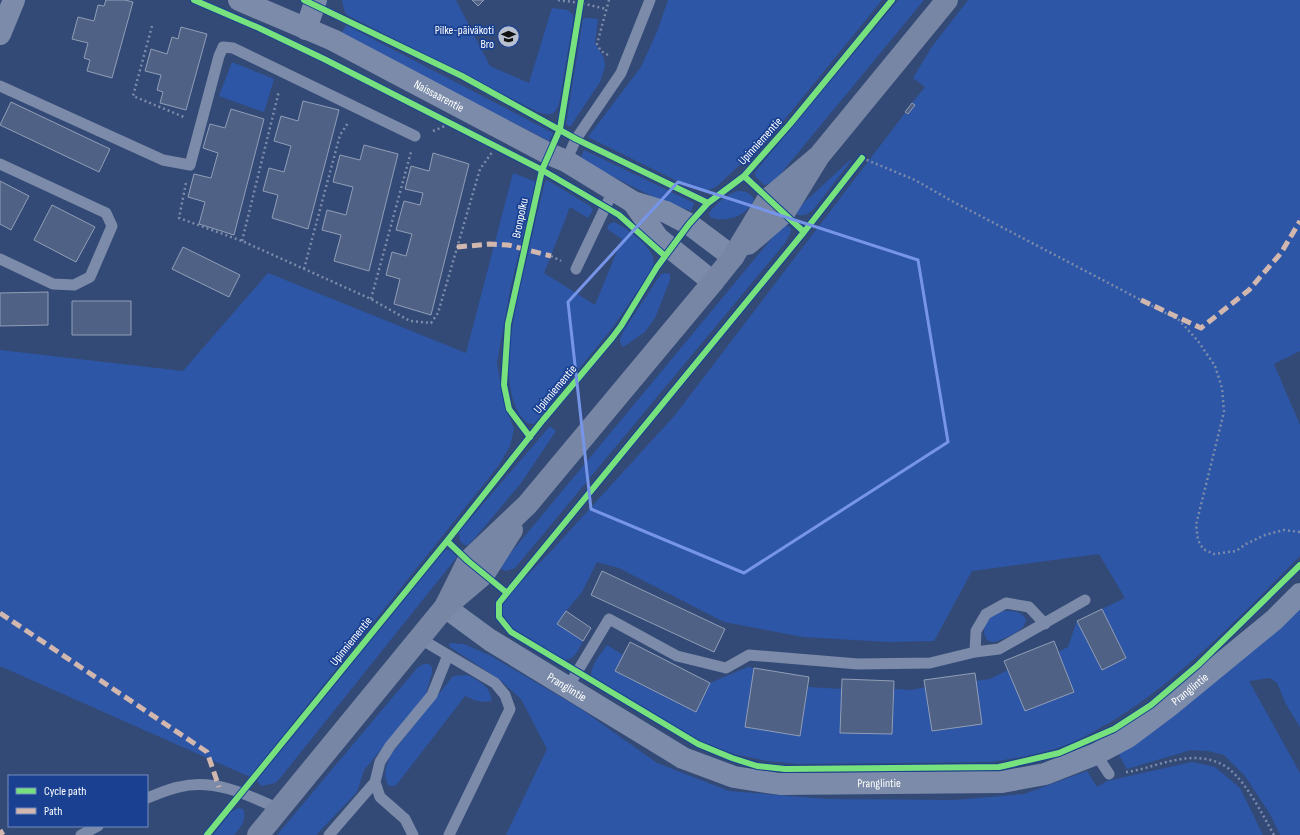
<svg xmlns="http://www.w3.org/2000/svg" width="1300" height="835" font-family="'Sofia Sans Condensed',sans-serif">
	<rect width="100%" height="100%" fill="#344a76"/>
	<path fill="#2d56a7" d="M 342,0 L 456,0 L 490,66 L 529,83 L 552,8 L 568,10 L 573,15 L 573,21 L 559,104 C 554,116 550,116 538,112 L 347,15 L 344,10 Z
		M 668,0 L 882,0 L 772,135 L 716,187 L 705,191 L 689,187 L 588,137 L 641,67 L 657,32 Z
		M 898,0 L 924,0 L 773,183 L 764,185 L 755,176 L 755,172 Z
		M 968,0 L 1300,0 L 1300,351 L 1274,364 L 1300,425 L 1300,556 C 1242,614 1184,676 1114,720 C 1098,729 1082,739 1066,745 C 1042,754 1016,758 992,762 L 797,764 L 767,761 L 734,754 L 704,743 L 672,726 L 592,678 C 588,668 601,654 607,645 L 623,655 L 615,671 L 696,712 L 710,683 L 748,667 L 754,668 L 745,727 L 800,736 L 808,687 L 842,689 L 841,733 L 892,734 L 894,689 L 911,690 L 926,687 L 932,731 L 982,724 L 976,681 L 990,679 L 1008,670 L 1025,711 L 1073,692 L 1058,652 L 1068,647 L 1077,621 L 1102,670 L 1126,658 L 1102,609 L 1125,598 L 1099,554 L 972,571 L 934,641 L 889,642 L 803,637 L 724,622 L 619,568 L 597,562 L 582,592 L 566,611 L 557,624 L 583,641 C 578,650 575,660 564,660 L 519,633 L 510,627 L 502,615 L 503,603 L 511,592 L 554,548 L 675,415 L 905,113 L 908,115 L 915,105 L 912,103 L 925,87 L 913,78 L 931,48 Z
		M 585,18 L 598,19 L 595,43 L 604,58 L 605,67 L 600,82 L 570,127 L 566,124 L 583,19 Z
		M 346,25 L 553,133 L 549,141 L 341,35 Z
		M 232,62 L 274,79 L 264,112 L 219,96 Z
		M 584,150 L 694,203 L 691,211 L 657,199 L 580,160 Z
		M 850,160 L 851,161 L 813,210 C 807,214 803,217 796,214 L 796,210 Z
		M 513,173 L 536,182 L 510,290 L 497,363 L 504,403 L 514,429 L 510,446 L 499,465 L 250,777 L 0,666 L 0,350 L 183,371 L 268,273 L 466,353 Z
		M 547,180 L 590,206 L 593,210 L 588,218 L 570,207 L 544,273 L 595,305 L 622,239 L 607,229 L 609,224 L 614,222 C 625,227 648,244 652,255 C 655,261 653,266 651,271 L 613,327 L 534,424 C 526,424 525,421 520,415 C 496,378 517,303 526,262 C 532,236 538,209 545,182 Z
		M 737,191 C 744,191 751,192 754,200 C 748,215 725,224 710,217 L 709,213 C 717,203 725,196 737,191 Z
		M 786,225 L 791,228 L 791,232 L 785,243 L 515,568 L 506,571 L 501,569 L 500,566 L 782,226 Z
		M 666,273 L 670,274 L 670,280 L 655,318 L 645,332 L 623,347 L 621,345 L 620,339 L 624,330 L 661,274 Z
		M 550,426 L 556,431 L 521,483 L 475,538 L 468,545 L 464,545 L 460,541 L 459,532 Z
		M 445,550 L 450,550 L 457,557 L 281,777 L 275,783 L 261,786 L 258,782 L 258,779 Z
		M 1300,606 L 1300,727 L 1286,704 L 1277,683 L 1270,678 L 1249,681 L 1300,773 L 1300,835 L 1280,835 L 1270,814 L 1245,776 L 1224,755 L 1208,751 L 1191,750 L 1127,769 L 1118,753 Z
		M 1002,611 C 1012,611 1021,610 1026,620 C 1025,623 1024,626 1022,628 C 1018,632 998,642 993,642 C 981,641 983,625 988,618 C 991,615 998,613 1002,611 Z
		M 449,643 L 464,644 L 491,656 L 581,709 L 657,763 L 729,791 L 827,799 L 955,800 L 1024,794 L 1087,771 L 1097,787 L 1107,781 L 1192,762 L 1215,767 L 1240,788 L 1263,835 L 506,835 L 547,749 L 521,699 L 500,680 L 450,647 Z
		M 424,664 L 429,664 L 432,667 L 432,673 L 425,697 L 364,770 L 357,792 L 316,835 L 277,835 L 418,667 Z
		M 467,675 C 480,681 490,686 492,701 C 482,703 475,701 465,696 L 401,779 L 395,786 L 389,786 C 382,775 386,768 390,756 L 453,676 Z
		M 238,808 L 243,809 C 247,820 241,827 234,835 L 213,835 L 231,812 Z"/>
	<path fill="#4f6184" stroke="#919eb7" d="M 106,0 L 125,0 L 133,2 L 112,78 L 87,71 L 90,60 L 84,58 L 88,43 L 72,39 L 78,17 L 94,21 L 98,5 L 104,6 Z
		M 472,0 L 484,0 L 478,6 Z
		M 181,27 L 207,34 L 186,110 L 160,103 L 163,92 L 157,90 L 161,75 L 145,71 L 151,49 L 167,54 L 172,37 L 178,39 Z
		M 303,101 L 339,110 L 308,229 L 272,218 L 278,195 L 263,191 L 269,168 L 284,172 L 291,146 L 274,141 L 281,116 L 298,121 Z
		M 11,102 L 110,149 L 99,172 L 0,125 Z
		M 912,103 L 915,105 L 908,114 L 905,112 Z
		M 231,109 L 264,119 L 234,235 L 199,224 L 205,202 L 188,197 L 194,174 L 211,178 L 218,153 L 203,148 L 210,124 L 225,128 Z
		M 364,145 L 398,154 L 369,271 L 334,261 L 341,235 L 322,230 L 327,210 L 346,215 L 353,187 L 333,182 L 340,155 L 360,160 Z
		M 433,153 L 469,164 L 431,315 L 394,304 L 400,279 L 386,275 L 392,252 L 406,256 L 412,234 L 396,230 L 404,201 L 420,205 L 423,193 L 405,189 L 411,166 L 429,171 Z
		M 0,181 L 29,196 L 11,230 L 0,224 Z
		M 52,205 L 95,227 L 76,262 L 34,240 Z
		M 183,247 L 240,275 L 229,297 L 172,269 Z
		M 48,292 L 48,325 L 0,326 L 0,293 Z
		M 72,301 L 131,301 L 131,335 L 72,335 Z
		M 602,571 L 725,629 L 714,652 L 591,595 Z
		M 1102,609 L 1126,658 L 1102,670 L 1077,621 Z
		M 566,611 L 591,628 L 583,641 L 557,624 Z
		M 1054,641 L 1074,692 L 1025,711 L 1004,661 Z
		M 630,642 L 710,683 L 696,712 L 615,671 Z
		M 754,668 L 809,677 L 800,736 L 745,727 Z
		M 975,673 L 982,724 L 932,731 L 924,680 Z
		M 842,679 L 894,681 L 892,734 L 840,733 Z"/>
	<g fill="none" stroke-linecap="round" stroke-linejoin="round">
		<path stroke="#7b8ba9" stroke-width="2.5" stroke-dasharray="2 3" stroke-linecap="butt" d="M 558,0 L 581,3 L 606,9
			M 152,26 L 133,96 L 184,117
			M 608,55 L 601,51 L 597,44 L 609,0
			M 433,131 L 445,126
			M 862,158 L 915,180 L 950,200 L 1179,320 L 1198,341 L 1215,366 L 1222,388 L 1224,412 L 1196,525 L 1198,540 L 1203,549 L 1214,554 L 1236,551 L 1246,544 L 1265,535 L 1284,530 L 1300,532
			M 186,183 L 179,218 L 242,241 L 371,299 L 410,321 L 431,323 L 438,313 L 480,169 L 493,151
			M 242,241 L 279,91
			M 551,256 L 561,261
			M 304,269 L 340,135 L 348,123
			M 371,299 L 411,152
			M 1126,772 C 1143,770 1159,763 1176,760 C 1190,757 1206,757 1219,763 C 1242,772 1262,814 1274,835"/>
		<path stroke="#7b8ba9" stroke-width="11" d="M 0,86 L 163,160 L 190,165 L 219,56 L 223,47 L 233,48 L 415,136
			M 566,161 L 576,139 L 621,73 L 650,0
			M 0,164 L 106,213 L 112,226 L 90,277 L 74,285 L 53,284 L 0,259
			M 576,269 L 614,189
			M 419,638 L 495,683 L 505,695 L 510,709 L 449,835
			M 975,652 L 976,631 L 986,614 L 1006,603 L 1029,607 L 1045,624
			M 568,687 L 609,619 L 677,656 L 726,668 L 749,655 L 858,664 L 930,663 L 975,652 L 999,649 L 1085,600
			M 1096,754 L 1109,774
			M 147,798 C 158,794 168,789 179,787 C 214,778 248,795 279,809
			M 81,835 L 98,826
			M 329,835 L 375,782
			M 413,835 L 405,819 L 380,797 L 375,782 L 380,762 L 390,746 L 432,695 L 448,655"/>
		<g stroke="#7b8ba9" stroke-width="22">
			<path id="s1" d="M 239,0 L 333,40 L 549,154 L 566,161 L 633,202 L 666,212 L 689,224 L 733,257"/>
			<path d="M 306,29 L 316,0"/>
			<path d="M 0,34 L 14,0"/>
			<path d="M 633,202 L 658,238 L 713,282"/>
			<path id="s2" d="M 445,607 L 490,640 L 683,758 L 734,777 L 780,784 L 1002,782 L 1045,774 L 1096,754 L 1128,737 L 1168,707 L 1274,620 L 1300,594"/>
		</g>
		<path stroke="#7886a5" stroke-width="22" d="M 748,244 L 784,213 L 819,156 L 947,0
			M 445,607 L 468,561 L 527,505 L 713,282 L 733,257 L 768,199 L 819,156
			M 258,835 L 445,607 L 484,574 L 512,530"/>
		<path stroke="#d1b7ad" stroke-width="5" stroke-dasharray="10 5" stroke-linecap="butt" d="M 457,247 L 490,244 L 508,245 L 551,256
			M 1141,300 L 1201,328 L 1249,290 L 1281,253 L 1300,221
			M 0,613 L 207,752 L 219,787
			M 0,830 L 3,835"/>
		<defs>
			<path id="cycleway" d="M 194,0 L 259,28 L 324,59 L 542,170 L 619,215 L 665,256
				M 304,0 L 462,76 L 576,139 L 708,203
				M 862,158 L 804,232 L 507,593 L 499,603 L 499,617 L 511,632 L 698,744 L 732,758 L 757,766 L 785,769 L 999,767 L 1059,753 L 1114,729 L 1151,705 L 1198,665 L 1300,565
				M 744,176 L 804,232
				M 530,437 L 509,409 L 504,385 L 508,324 L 542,170 L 560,129 L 581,0
				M 447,541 L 468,561 L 507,593
				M 207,835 L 447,541 L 543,420 L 612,338 L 621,326 L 657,267 L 689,224 L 708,203 L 744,176 L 790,124 L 892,0"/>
		</defs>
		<use href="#cycleway" stroke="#194091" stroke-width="8"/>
		<use href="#cycleway" stroke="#77e17e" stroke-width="6"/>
	</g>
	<path fill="none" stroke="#7795e8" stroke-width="3" stroke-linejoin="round" d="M 678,182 L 918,260 L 948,442 L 744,573 L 591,509 L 568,302 Z"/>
	<defs>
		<symbol id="school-disc" viewBox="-11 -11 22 22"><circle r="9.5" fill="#b8c0cf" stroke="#194091"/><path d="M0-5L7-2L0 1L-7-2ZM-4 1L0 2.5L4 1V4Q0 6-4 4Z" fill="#111"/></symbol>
	</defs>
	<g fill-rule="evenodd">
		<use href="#school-disc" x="496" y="24" width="25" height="25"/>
	</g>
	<g text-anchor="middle" stroke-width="3.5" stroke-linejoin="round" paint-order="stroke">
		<g font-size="12" fill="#fff" stroke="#194091" text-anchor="end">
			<text x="494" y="34">Pilke-päiväkoti<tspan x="494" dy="14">Bro</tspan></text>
		</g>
		<g font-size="12" fill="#fff" stroke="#194091">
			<text dy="4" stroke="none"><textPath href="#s1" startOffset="222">Naissaarentie</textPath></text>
			<text transform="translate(760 141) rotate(-48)" y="4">Upinniementie</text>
			<text transform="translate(520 218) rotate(-78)" y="4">Bronpolku</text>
			<text transform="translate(555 389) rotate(-50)" y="4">Upinniementie</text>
			<text transform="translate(351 641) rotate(-51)" y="4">Upinniementie</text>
			<text dy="4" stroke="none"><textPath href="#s2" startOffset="146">Pranglintie</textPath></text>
			<text dy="4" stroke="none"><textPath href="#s2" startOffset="818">Pranglintie</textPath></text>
			<text dy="4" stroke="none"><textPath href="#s2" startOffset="482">Pranglintie</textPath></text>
		</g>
	</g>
	<rect x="8" y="775" width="140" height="52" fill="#194091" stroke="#758cbd"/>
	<rect x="16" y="788" width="20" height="6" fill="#77e17e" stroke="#758cbd"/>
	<text x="44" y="795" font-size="12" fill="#ffffff">Cycle path</text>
	<rect x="16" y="808" width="20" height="6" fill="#d1b7ad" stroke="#758cbd"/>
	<text x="44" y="815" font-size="12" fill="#ffffff">Path</text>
</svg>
